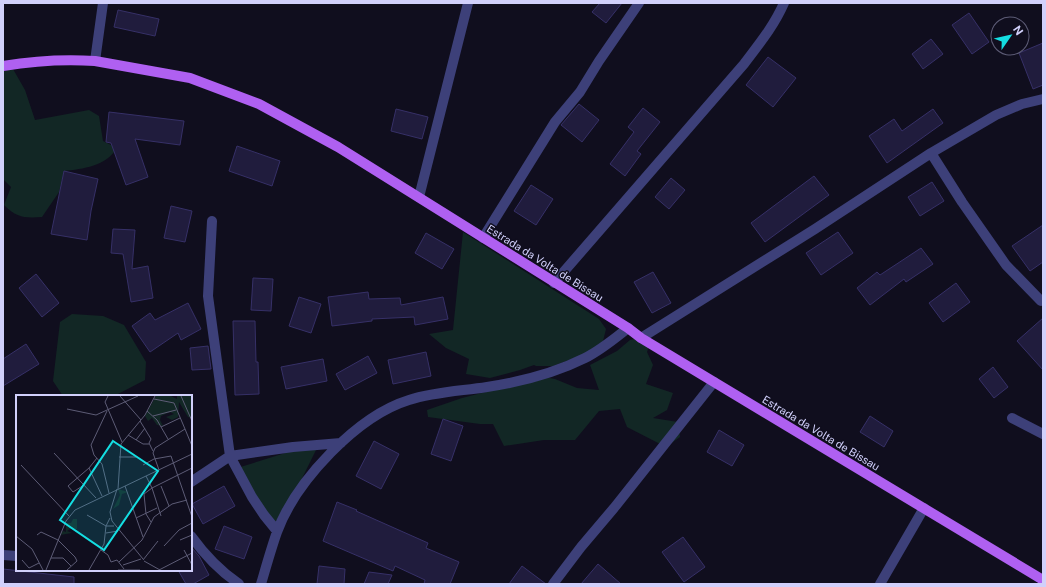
<svg xmlns="http://www.w3.org/2000/svg" width="1046" height="587" font-family="'Public Sans',sans-serif">
	<rect width="100%" height="100%" fill="#100e1e"/>
	<path fill="#122725" d="M 13,69 L 25,90 L 35,120 L 89,110 L 99,116 L 103,141 L 117,148 C 106,166 83,169 64,171 L 59,192 L 42,217 C 25,218 17,218 4,205 L 11,187 L 3,179 L 3,71 Z
		M 463,232 L 599,319 L 606,329 L 603,341 L 593,351 L 553,366 L 536,366 L 534,365 L 520,370 L 490,378 L 466,374 L 469,359 L 446,348 L 429,334 L 453,330 Z
		M 72,314 L 103,316 L 124,325 L 146,362 L 145,380 L 118,394 L 117,396 L 63,396 L 53,381 L 60,322 Z
		M 637,338 L 649,346 L 647,352 L 653,365 L 646,384 L 673,393 L 667,410 L 653,418 L 678,422 L 680,437 L 666,447 L 627,427 L 620,409 L 599,411 L 575,440 L 544,440 L 504,446 L 493,424 L 480,424 L 428,417 L 427,410 L 462,398 L 544,377 L 555,379 L 577,388 L 599,390 L 590,365 L 617,351 L 630,340 Z
		M 317,448 L 279,525 L 269,521 L 234,469 L 298,449 Z"/>
	<path fill="#201c3d" stroke="#363067" d="M 600,3 L 622,3 L 606,23 L 592,12 Z
		M 118,10 L 159,19 L 155,36 L 114,27 Z
		M 969,13 L 989,42 L 972,54 L 952,25 Z
		M 931,39 L 943,54 L 923,69 L 912,54 Z
		M 1043,43 L 1043,85 L 1033,89 L 1019,53 Z
		M 768,57 L 796,78 L 773,107 L 746,85 Z
		M 579,104 L 599,120 L 582,142 L 561,125 Z
		M 643,108 L 660,122 L 637,151 L 641,154 L 625,176 L 610,164 L 634,132 L 628,127 Z
		M 396,109 L 428,117 L 422,139 L 391,131 Z
		M 933,109 L 943,123 L 887,163 L 869,136 L 894,119 L 902,131 Z
		M 109,112 L 184,121 L 180,145 L 135,139 L 148,177 L 126,185 L 111,143 L 106,142 Z
		M 237,146 L 280,161 L 272,186 L 229,171 Z
		M 64,171 L 98,179 L 91,211 L 87,240 L 51,234 Z
		M 814,176 L 829,195 L 765,242 L 751,223 Z
		M 671,178 L 685,190 L 669,209 L 655,197 Z
		M 932,182 L 944,201 L 920,216 L 908,197 Z
		M 531,185 L 553,199 L 536,225 L 514,211 Z
		M 171,206 L 192,211 L 185,242 L 164,238 Z
		M 1043,225 L 1043,262 L 1030,271 L 1012,246 Z
		M 113,229 L 135,230 L 132,269 L 148,266 L 153,298 L 131,302 L 123,254 L 111,253 Z
		M 838,232 L 853,253 L 821,275 L 806,253 Z
		M 426,233 L 454,249 L 442,269 L 415,253 Z
		M 921,248 L 933,264 L 906,282 L 904,279 L 870,305 L 857,288 L 877,272 L 880,275 Z
		M 653,272 L 671,303 L 652,313 L 634,282 Z
		M 36,274 L 59,303 L 42,317 L 19,288 Z
		M 253,278 L 273,279 L 271,311 L 251,310 Z
		M 956,283 L 970,302 L 943,322 L 929,303 Z
		M 368,292 L 369,299 L 400,298 L 401,305 L 443,297 L 448,319 L 415,325 L 414,317 L 372,319 L 372,321 L 332,326 L 328,297 Z
		M 299,297 L 321,304 L 311,333 L 289,326 Z
		M 188,303 L 201,329 L 181,340 L 178,333 L 150,352 L 132,326 L 150,313 L 155,320 Z
		M 1043,318 L 1043,370 L 1017,341 Z
		M 233,321 L 255,321 L 256,362 L 258,362 L 259,394 L 235,395 Z
		M 26,344 L 39,364 L 3,386 L 3,359 Z
		M 208,346 L 211,369 L 192,370 L 190,348 Z
		M 426,352 L 431,376 L 393,384 L 388,360 Z
		M 368,356 L 377,373 L 345,390 L 336,374 Z
		M 323,359 L 327,381 L 286,389 L 281,367 Z
		M 993,367 L 1008,387 L 994,398 L 979,379 Z
		M 870,416 L 893,431 L 884,447 L 860,432 Z
		M 443,419 L 463,426 L 451,461 L 431,454 Z
		M 719,430 L 744,445 L 732,466 L 707,452 Z
		M 374,441 L 399,454 L 381,489 L 356,476 Z
		M 224,486 L 235,506 L 203,524 L 192,504 Z
		M 337,502 L 357,510 L 356,511 L 428,543 L 426,548 L 459,562 L 450,584 L 424,584 L 425,580 L 395,566 L 393,571 L 323,541 Z
		M 224,526 L 252,537 L 244,559 L 215,549 Z
		M 683,537 L 705,567 L 684,582 L 662,552 Z
		M 191,547 L 199,556 L 209,575 L 193,584 L 186,584 L 178,570 L 191,570 Z
		M 598,564 L 621,584 L 581,584 Z
		M 319,566 L 345,569 L 344,584 L 317,584 Z
		M 522,566 L 546,584 L 509,584 Z
		M 3,569 L 74,577 L 74,584 L 3,584 Z
		M 369,572 L 392,575 L 388,584 L 364,584 Z"/>
	<g fill="none" stroke-linecap="round" stroke-linejoin="round">
		<path stroke="#3d4079" stroke-width="10" d="M 95,61 L 103,3
			M 931,153 L 962,202 L 1006,265 L 1041,301
			M 419,197 L 468,3
			M 212,221 L 208,296 L 230,456 L 252,497 L 264,515 L 277,531
			M 483,238 L 555,122 L 580,92 L 599,61 L 639,3
			M 554,283 L 744,64 C 759,44 774,26 784,3
			M 641,338 L 815,229 L 931,153 L 996,115 L 1022,104 L 1043,99
			M 1012,418 L 1043,434
			M 191,482 L 230,456 L 293,447 L 341,443
			M 191,536 C 204,554 220,571 239,584
			M 3,555 L 17,556
			M 261,584 C 266,567 271,549 277,532 C 296,481 357,416 409,400 C 434,392 461,391 487,387 C 520,382 555,373 585,358 C 601,350 614,339 628,328
			M 553,584 L 581,547 L 614,508 L 714,382
			M 880,584 L 924,508"/>
		<path stroke="#af60f1" stroke-width="10" d="M 3,66 C 33,61 64,59 95,61 L 190,78 L 259,104 L 338,147 L 628,328 L 641,338 L 1043,580"/>
	</g>
	<g text-anchor="middle" stroke-width="3" stroke-linejoin="round" paint-order="stroke">
		<g font-size="11" fill="#d1d0fb" stroke="#100e1e">
			<text transform="translate(545 263) rotate(32)" y="4">Estrada da Volta de Bissau</text>
			<text transform="translate(821 433) rotate(31)" y="4">Estrada da Volta de Bissau</text>
		</g>
	</g>
	<g transform="translate(16 395)">
		<rect width="176" height="176" fill="#100e1e"/>
		<path d="M 140,1 L 155,1 L 161,4 L 161,1 L 176,1 L 176,23 L 172,22 L 163,7 L 162,22 L 156,25 L 150,22 L 158,19 L 154,17 L 145,21 L 144,25 L 147,31 L 141,30 L 136,23 L 132,26 L 129,21 ZM 102,94 L 112,97 L 106,99 L 103,110 L 97,114 L 104,100 ZM 57,124 L 61,124 L 61,134 L 54,134 L 51,136 L 56,138 L 44,140 L 47,136 L 50,137 L 50,128 L 55,128 Z" fill="#122725"/>
		<path fill="none" stroke="#5d5c76" stroke-width="1" d="M 92,1 L 89,7 L 106,47M 104,1 L 125,25M 165,1 L 176,26M 138,4 L 158,8 L 169,34M 51,14 L 80,20 L 122,1M 91,16 L 75,50 L 78,60 L 86,69 L 93,98M 131,16 L 141,25 L 152,44M 137,21 L 160,15M 124,26 L 135,44 L 133,48 L 137,56M 145,32 L 164,23M 112,40 L 127,49 L 133,49M 120,45 L 129,33M 38,58 L 80,103M 103,62 L 120,62M 5,70 L 53,121M 127,70 L 138,64 L 155,61 L 176,122M 73,73 L 86,101M 143,75 L 137,58 L 139,53 L 169,34 L 176,51M 130,81 L 136,93 L 128,99 L 130,119 L 135,127M 68,90 L 57,97 L 52,91 L 73,73 L 81,63M 109,91 L 127,142M 145,91 L 153,111M 101,94 L 94,117 L 96,126 L 127,164M 102,94 L 105,49 L 129,20 L 139,1M 71,120 L 90,131 L 98,131M 145,121 L 136,93 L 176,73M 120,123 L 141,113M 90,138 L 102,136M 21,140 L 25,137 L 42,145 L 59,162 L 61,166 L 51,175M 0,141 L 16,154 L 27,175M 164,145 L 176,140M 148,151 L 163,135 L 176,128M 85,155 L 92,160 L 95,167 L 101,165 L 108,174M 168,155 L 176,170M 35,163 L 47,163 L 55,171M 6,165 L 13,173 L 23,168M 127,165 L 142,146M 128,166 L 144,175M 103,167 L 126,145 L 138,122 L 156,109 L 171,105M 107,170 L 125,164M 30,175 L 50,126 L 59,115 L 176,59M 73,175 L 88,149 L 90,131 L 94,123M 102,175 L 124,175M 143,175 L 176,158"/>
		<path fill="#14dee2" fill-opacity="0.15" stroke="#14dee2" stroke-width="2" d="M 97,46 L 142,76 L 88,155 L 44,125 Z"/>
		<rect width="176" height="176" fill="none" stroke="#d1d0fb" stroke-width="2"/>
	</g>
	<rect width="1046" height="587" fill="none" stroke="#d1d0fb" stroke-width="8"/>
	<g transform="translate(1010 36) rotate(56)"><circle r="19" fill="#100e1e" stroke="#5d5c76"/>
	<path d="M0-3L7 15L0 10L-7 15Z" fill="#14dee2"/>
	<text y="-6" font-size="11" font-weight="bold" text-anchor="middle" fill="#d1d0fb">N</text>
	</g>
</svg>
